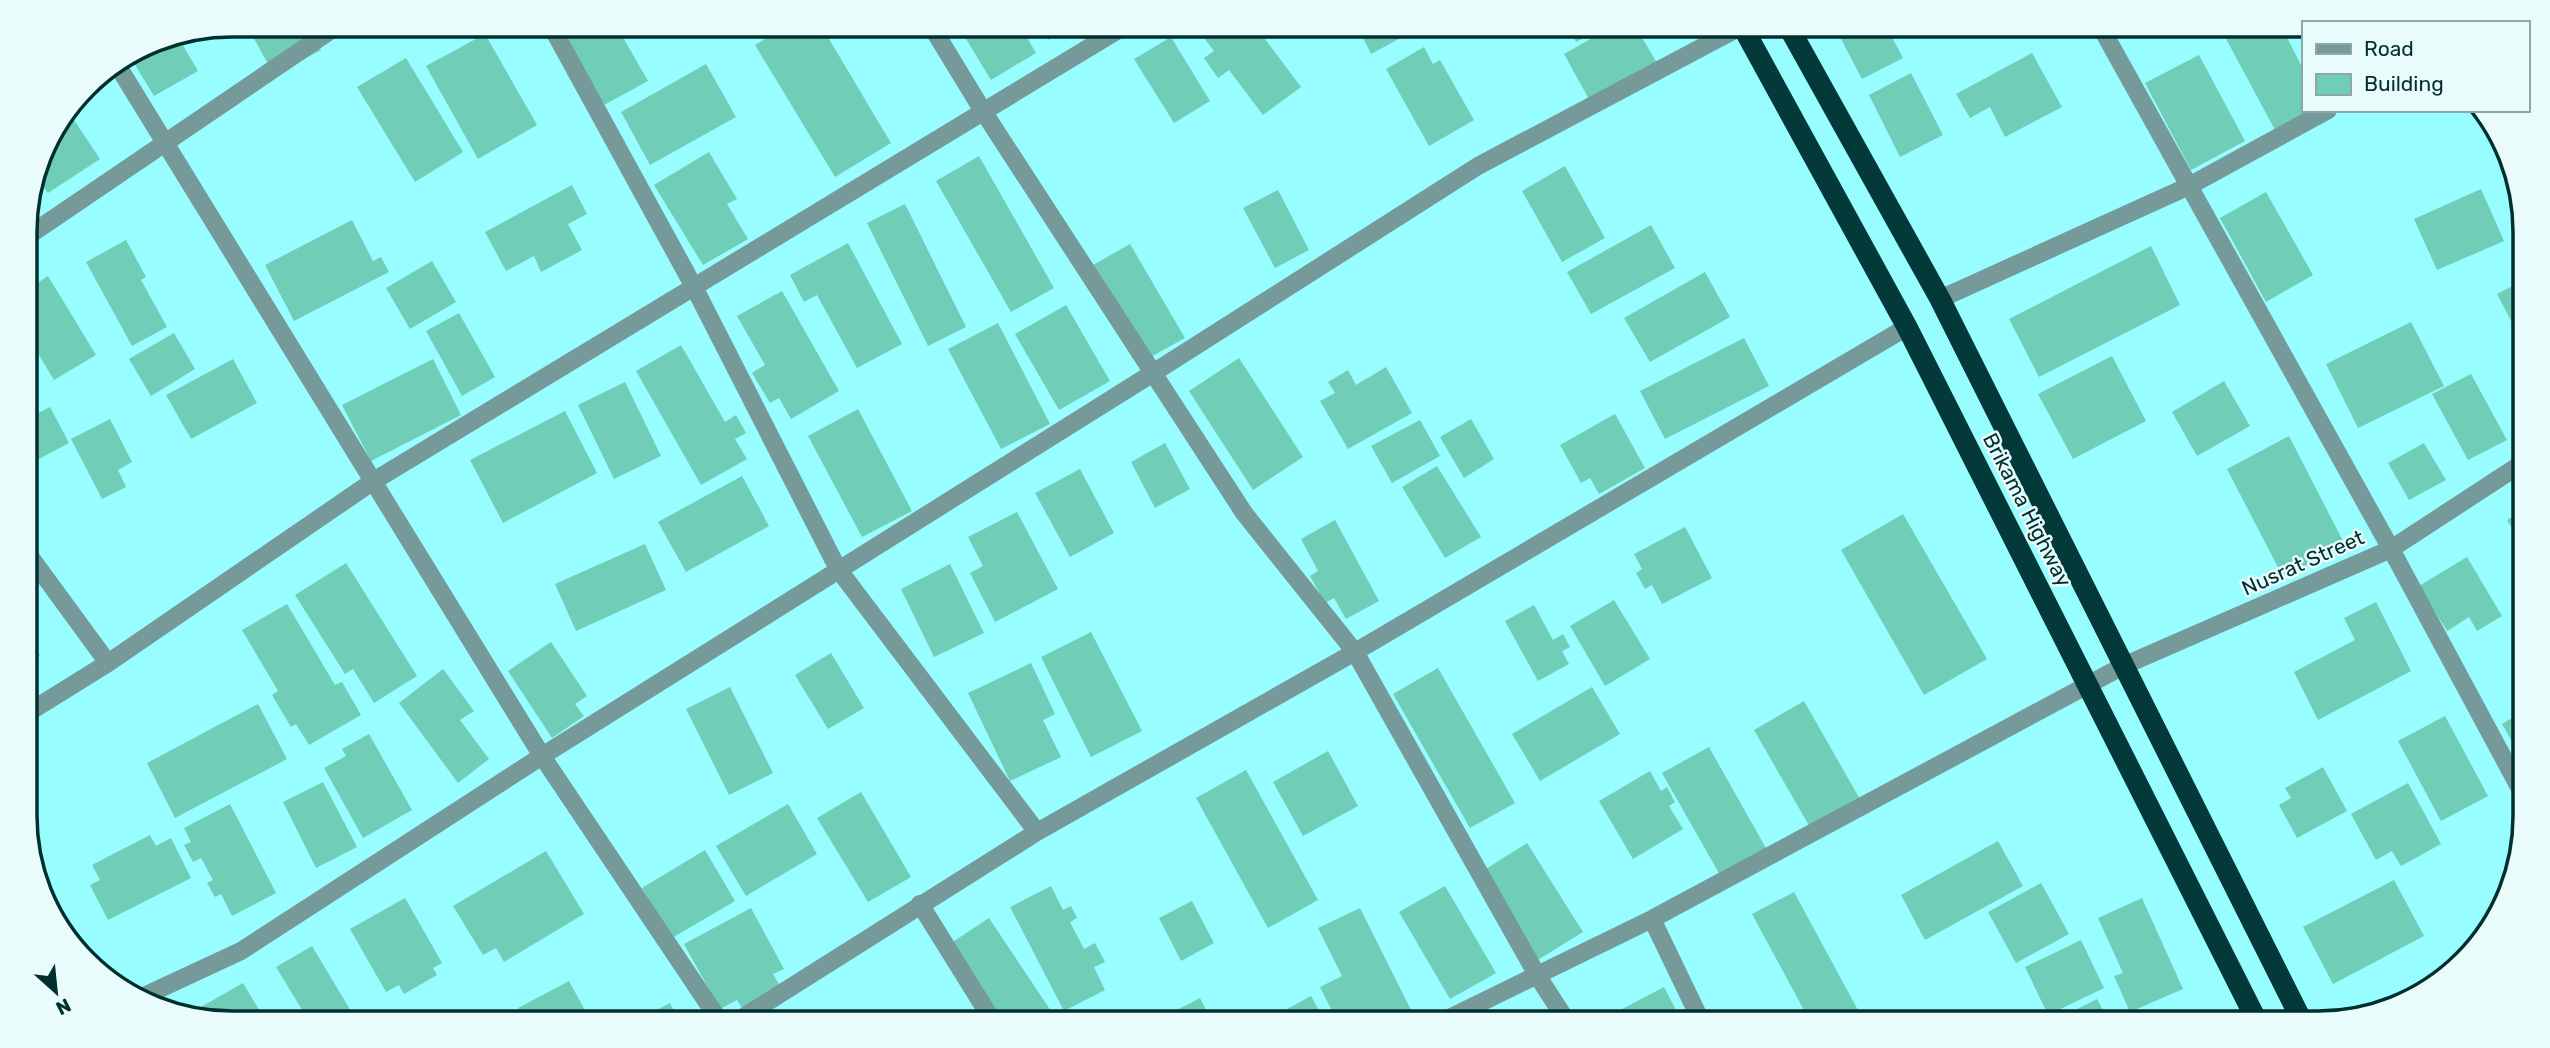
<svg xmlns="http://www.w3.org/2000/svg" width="2550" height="1048" font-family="Rubik,sans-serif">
	<rect width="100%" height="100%" fill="#98fdff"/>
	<path fill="#70cdb7" d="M 246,24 L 307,24 L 321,50 L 274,75 Z
		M 559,24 L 629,24 L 631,28 L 621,34 L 648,81 L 604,105 Z
		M 789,24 L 820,24 L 891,143 L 835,177 L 755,45 Z
		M 957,24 L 1019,24 L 1036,53 L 991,80 Z
		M 1039,24 L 1073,24 L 1048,40 Z
		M 1197,24 L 1254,24 L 1301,87 L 1263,115 L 1229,70 L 1218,78 L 1204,58 L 1214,51 L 1195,26 Z
		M 1356,24 L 1415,24 L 1417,29 L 1371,54 Z
		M 1567,24 L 1610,24 L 1576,42 Z
		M 1617,24 L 1634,24 L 1657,63 L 1590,101 L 1564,54 Z
		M 1833,24 L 1885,24 L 1903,58 L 1862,79 Z
		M 1898,24 L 1941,24 L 1922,35 L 1918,28 L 1904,36 Z
		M 2218,24 L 2280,24 L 2303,69 L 2303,110 L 2312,110 L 2275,130 Z
		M 485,34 L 537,125 L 478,159 L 426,66 Z
		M 177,35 L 198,71 L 154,96 L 129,55 L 153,40 Z
		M 1171,37 L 1210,101 L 1174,123 L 1134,59 Z
		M 1424,47 L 1433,64 L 1440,60 L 1474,120 L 1429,146 L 1386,69 Z
		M 2032,53 L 2062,107 L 2005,137 L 1990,107 L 1970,118 L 1956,94 Z
		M 2199,55 L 2245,141 L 2191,170 L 2145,83 Z
		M 406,58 L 463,152 L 415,182 L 357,87 Z
		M 706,64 L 736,117 L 650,165 L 621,112 Z
		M 1911,73 L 1943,135 L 1900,157 L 1869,95 Z
		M 68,111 L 100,159 L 48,193 L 36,176 L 46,140 Z
		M 709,152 L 737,199 L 727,204 L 748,239 L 703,265 L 654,185 Z
		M 979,156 L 1054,288 L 1011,312 L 936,181 Z
		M 1565,166 L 1605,238 L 1562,262 L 1522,191 Z
		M 572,185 L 587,214 L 568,224 L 582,250 L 541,272 L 534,256 L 506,271 L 485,232 Z
		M 2481,189 L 2504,241 L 2437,270 L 2414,219 Z
		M 1278,190 L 1309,250 L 1275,268 L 1243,208 Z
		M 2266,192 L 2313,275 L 2266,302 L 2220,218 Z
		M 905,204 L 966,327 L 928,346 L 867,223 Z
		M 352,220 L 373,261 L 381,257 L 389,272 L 294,321 L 265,265 Z
		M 1651,225 L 1675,268 L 1591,314 L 1567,272 Z
		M 126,240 L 146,277 L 141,280 L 167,327 L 132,346 L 86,262 Z
		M 848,243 L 902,344 L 857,368 L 817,295 L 804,302 L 790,275 Z
		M 1130,244 L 1185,338 L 1147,359 L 1093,265 Z
		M 2151,246 L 2180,305 L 2039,377 L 2009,319 Z
		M 432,261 L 456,302 L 410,329 L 386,288 Z
		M 1705,272 L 1730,317 L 1650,362 L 1624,318 Z
		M 48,276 L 96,355 L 54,380 L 25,332 L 25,291 Z
		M 2524,280 L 2524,328 L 2517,332 L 2497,294 Z
		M 782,291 L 839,391 L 791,419 L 779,398 L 770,403 L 752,373 L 765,365 L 737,316 Z
		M 1066,305 L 1110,381 L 1059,410 L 1015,334 Z
		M 459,313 L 495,377 L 462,396 L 426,331 Z
		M 2411,322 L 2444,386 L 2358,428 L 2326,364 Z
		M 998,323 L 1050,424 L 1001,449 L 948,349 Z
		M 174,333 L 195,369 L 151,396 L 129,359 Z
		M 1744,338 L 1769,386 L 1665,439 L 1640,391 Z
		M 681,345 L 725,422 L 736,415 L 746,433 L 735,439 L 747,459 L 701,485 L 636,371 Z
		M 2112,356 L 2146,421 L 2073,459 L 2038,394 Z
		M 1239,358 L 1303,457 L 1253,490 L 1189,391 Z
		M 233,359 L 257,403 L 191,439 L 166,395 Z
		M 433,359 L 461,415 L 371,461 L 342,405 Z
		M 1386,367 L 1412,413 L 1348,449 L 1320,401 L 1335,393 L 1328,382 L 1348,370 L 1356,385 Z
		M 2471,374 L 2507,440 L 2468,460 L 2432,394 Z
		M 2224,381 L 2250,426 L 2197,456 L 2172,412 Z
		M 625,382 L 661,456 L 614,479 L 578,405 Z
		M 50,407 L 69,443 L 26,466 L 25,420 Z
		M 858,409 L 912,511 L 862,537 L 808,436 Z
		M 565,411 L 597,473 L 503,523 L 470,460 Z
		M 1615,414 L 1645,468 L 1599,494 L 1590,478 L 1581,483 L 1560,445 Z
		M 110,419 L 132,462 L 118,470 L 126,487 L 102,499 L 71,439 Z
		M 1471,419 L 1494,459 L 1464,478 L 1440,437 Z
		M 1420,420 L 1440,456 L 1392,483 L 1371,446 Z
		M 2289,436 L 2345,545 L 2283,577 L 2227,469 Z
		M 1165,443 L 1190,489 L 1155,508 L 1131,462 Z
		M 2424,443 L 2446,480 L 2409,500 L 2388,463 Z
		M 1437,466 L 1481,537 L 1445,558 L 1402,487 Z
		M 1080,469 L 1114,533 L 1070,557 L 1035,493 Z
		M 742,476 L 769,526 L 686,572 L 658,522 Z
		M 2525,509 L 2525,548 L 2507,520 Z
		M 1017,512 L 1058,589 L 995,622 L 970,573 L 983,566 L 968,537 Z
		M 1903,514 L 1987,659 L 1924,695 L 1841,550 Z
		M 1335,520 L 1379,601 L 1346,619 L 1334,598 L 1325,603 L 1310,576 L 1318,571 L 1301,539 Z
		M 1685,527 L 1712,578 L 1662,604 L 1652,585 L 1645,589 L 1636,573 L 1642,569 L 1634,554 Z
		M 645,544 L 666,590 L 576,631 L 555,584 Z
		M 2467,557 L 2502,616 L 2477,631 L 2469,617 L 2447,631 L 2419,586 Z
		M 346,563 L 417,676 L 374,703 L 353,669 L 345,674 L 295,595 Z
		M 950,564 L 984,633 L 934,657 L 901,589 Z
		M 1614,600 L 1650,659 L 1605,686 L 1570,626 Z
		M 2376,602 L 2411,671 L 2318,720 L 2294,672 L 2355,640 L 2344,618 Z
		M 287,604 L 335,685 L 342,682 L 361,715 L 309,745 L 296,724 L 291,727 L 272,695 L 278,691 L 242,630 Z
		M 1534,605 L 1553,640 L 1563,634 L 1570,647 L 1562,651 L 1569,664 L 1538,681 L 1505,621 Z
		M 26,630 L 40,656 L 26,664 Z
		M 1091,632 L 1142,731 L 1091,757 L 1041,657 Z
		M 551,642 L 587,696 L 575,704 L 584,716 L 552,738 L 508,671 Z
		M 831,653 L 864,708 L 828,729 L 795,675 Z
		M 1031,663 L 1055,714 L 1043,720 L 1061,757 L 1010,781 L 968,693 Z
		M 1438,668 L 1515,803 L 1470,828 L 1393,694 Z
		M 443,669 L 474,711 L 460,720 L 489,759 L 458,783 L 399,703 Z
		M 730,687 L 773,773 L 729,795 L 686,709 Z
		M 1592,687 L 1620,734 L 1540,781 L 1512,734 Z
		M 1804,701 L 1861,801 L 1811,829 L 1754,730 Z
		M 258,704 L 287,759 L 175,818 L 147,763 Z
		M 2525,710 L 2525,764 L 2502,724 Z
		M 2445,716 L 2488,796 L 2441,821 L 2398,741 Z
		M 369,734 L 412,810 L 363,838 L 324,768 L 346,756 L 342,749 Z
		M 1709,747 L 1767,850 L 1720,875 L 1662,773 Z
		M 1328,751 L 1358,806 L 1303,836 L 1273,782 Z
		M 2323,767 L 2347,811 L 2297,838 L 2279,805 L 2291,798 L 2285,788 Z
		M 1246,770 L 1318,900 L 1268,928 L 1196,798 Z
		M 1650,771 L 1661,791 L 1667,787 L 1675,802 L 1669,806 L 1683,829 L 1633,859 L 1599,801 Z
		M 323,782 L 357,847 L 316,868 L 283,802 Z
		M 2408,783 L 2441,844 L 2401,866 L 2392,851 L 2376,860 L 2351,814 Z
		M 861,792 L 911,877 L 868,902 L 817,818 Z
		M 230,804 L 276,893 L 232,916 L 221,894 L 215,897 L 207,883 L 213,880 L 201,858 L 193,862 L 184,845 L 191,842 L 184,828 Z
		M 788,804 L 817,854 L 746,896 L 716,846 Z
		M 150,835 L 156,846 L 171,838 L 191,878 L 108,920 L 90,885 L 100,880 L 92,865 Z
		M 1998,841 L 2023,886 L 1925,940 L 1901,895 Z
		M 1527,843 L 1583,932 L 1536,961 L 1481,872 Z
		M 705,850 L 735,901 L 672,938 L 642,888 Z
		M 546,851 L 584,914 L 504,962 L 496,948 L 483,955 L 453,906 Z
		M 2394,880 L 2424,936 L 2333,984 L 2303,927 Z
		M 2041,883 L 2069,934 L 2016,963 L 1988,912 Z
		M 1051,886 L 1063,910 L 1071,906 L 1077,918 L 1070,922 L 1084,949 L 1095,943 L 1105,962 L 1094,967 L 1105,990 L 1064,1011 L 1010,907 Z
		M 1445,886 L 1496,973 L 1450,999 L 1399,912 Z
		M 1794,892 L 1865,1023 L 1811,1023 L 1752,914 Z
		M 405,898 L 442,963 L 433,968 L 437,975 L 404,994 L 399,985 L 386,992 L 350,929 Z
		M 2142,898 L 2183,989 L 2130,1012 L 2114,976 L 2123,973 L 2098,918 Z
		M 1192,901 L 1214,943 L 1181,961 L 1159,918 Z
		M 751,908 L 784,969 L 773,974 L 783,991 L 744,1012 L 737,1000 L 720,1009 L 684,944 Z
		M 1360,908 L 1414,1016 L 1400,1023 L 1358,1023 L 1351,1009 L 1335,1017 L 1320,987 L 1342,976 L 1318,928 Z
		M 989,918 L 1059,1023 L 1000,1023 L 948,945 Z
		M 2081,940 L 2104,988 L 2048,1015 L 2025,967 Z
		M 312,946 L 358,1023 L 310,1023 L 276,967 Z
		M 569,981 L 592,1023 L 526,1023 L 518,1008 Z
		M 243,983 L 267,1023 L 232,1024 L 205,1018 L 199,1008 Z
		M 1664,987 L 1677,1012 L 1667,1018 L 1670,1023 L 1610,1023 L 1607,1017 Z
		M 1311,996 L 1326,1023 L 1281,1023 L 1276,1015 Z
		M 1200,998 L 1213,1023 L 1152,1023 Z
		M 2097,999 L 2110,1023 L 2050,1023 Z
		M 670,1003 L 680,1023 L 632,1023 Z
		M 1121,1009 L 1128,1023 L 1093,1023 Z"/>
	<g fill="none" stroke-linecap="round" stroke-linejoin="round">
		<path stroke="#769999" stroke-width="18" d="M 550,24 L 694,287 L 838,569 L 1037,832
			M 930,24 L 983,111 L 1244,513 L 1355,652 L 1537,975 L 1568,1023
			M 2099,24 L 2391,549 L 2525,798
			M 116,63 L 542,756 L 721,1023
			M 25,238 L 340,24
			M 1940,299 L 2189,186 L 2328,110
			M 26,551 L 108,663
			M 26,714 L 108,663 L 372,482 L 1128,24
			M 920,904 L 994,1023
			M 1652,919 L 1702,1023
			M 140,998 L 241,951 L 542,756 L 1153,373 L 1478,166 L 1742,26
			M 734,1023 L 1037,832 L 1355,652 L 1907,327
			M 1439,1023 L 1652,919 L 2123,666 L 2391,549 L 2524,462"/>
		<path stroke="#04393a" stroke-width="21" d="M 1741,24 L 1907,327 L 2258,1023
			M 1787,24 L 1940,299 L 2303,1023"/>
	</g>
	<g text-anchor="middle" stroke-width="5" stroke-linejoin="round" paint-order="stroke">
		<g font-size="21" fill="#002f30" stroke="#e9fbfb">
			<text transform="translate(2027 510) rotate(63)" y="7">Brikama Highway</text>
			<text transform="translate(2303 563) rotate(-24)" y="7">Nusrat Street</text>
		</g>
	</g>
	<path d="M0 0H2550V1048H0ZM232 37H2318A195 195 0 0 1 2513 232V816A195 195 0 0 1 2318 1011H232A195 195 0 0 1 37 816V232A195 195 0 0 1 232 37Z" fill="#e9fbfb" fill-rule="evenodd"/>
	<path fill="none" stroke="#002f30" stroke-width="3.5" d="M232 37H2318A195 195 0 0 1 2513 232V816A195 195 0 0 1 2318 1011H232A195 195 0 0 1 37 816V232A195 195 0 0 1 232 37Z"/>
	<rect x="2302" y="21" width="228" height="91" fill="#e9fbfb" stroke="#8ca9aa" stroke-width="2"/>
	<rect x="2316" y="44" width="35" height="10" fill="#769999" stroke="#8ca9aa" stroke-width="2"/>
	<text x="2364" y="56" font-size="21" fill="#002f30">Road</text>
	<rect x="2316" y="74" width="35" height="21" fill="#70cdb7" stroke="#8ca9aa" stroke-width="2"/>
	<text x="2364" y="91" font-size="21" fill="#002f30">Building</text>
	<g transform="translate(56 992) rotate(153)" stroke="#e9fbfb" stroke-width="5" paint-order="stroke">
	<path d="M0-5L12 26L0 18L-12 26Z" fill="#002f30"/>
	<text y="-10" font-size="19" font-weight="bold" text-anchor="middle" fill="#002f30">N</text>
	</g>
</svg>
